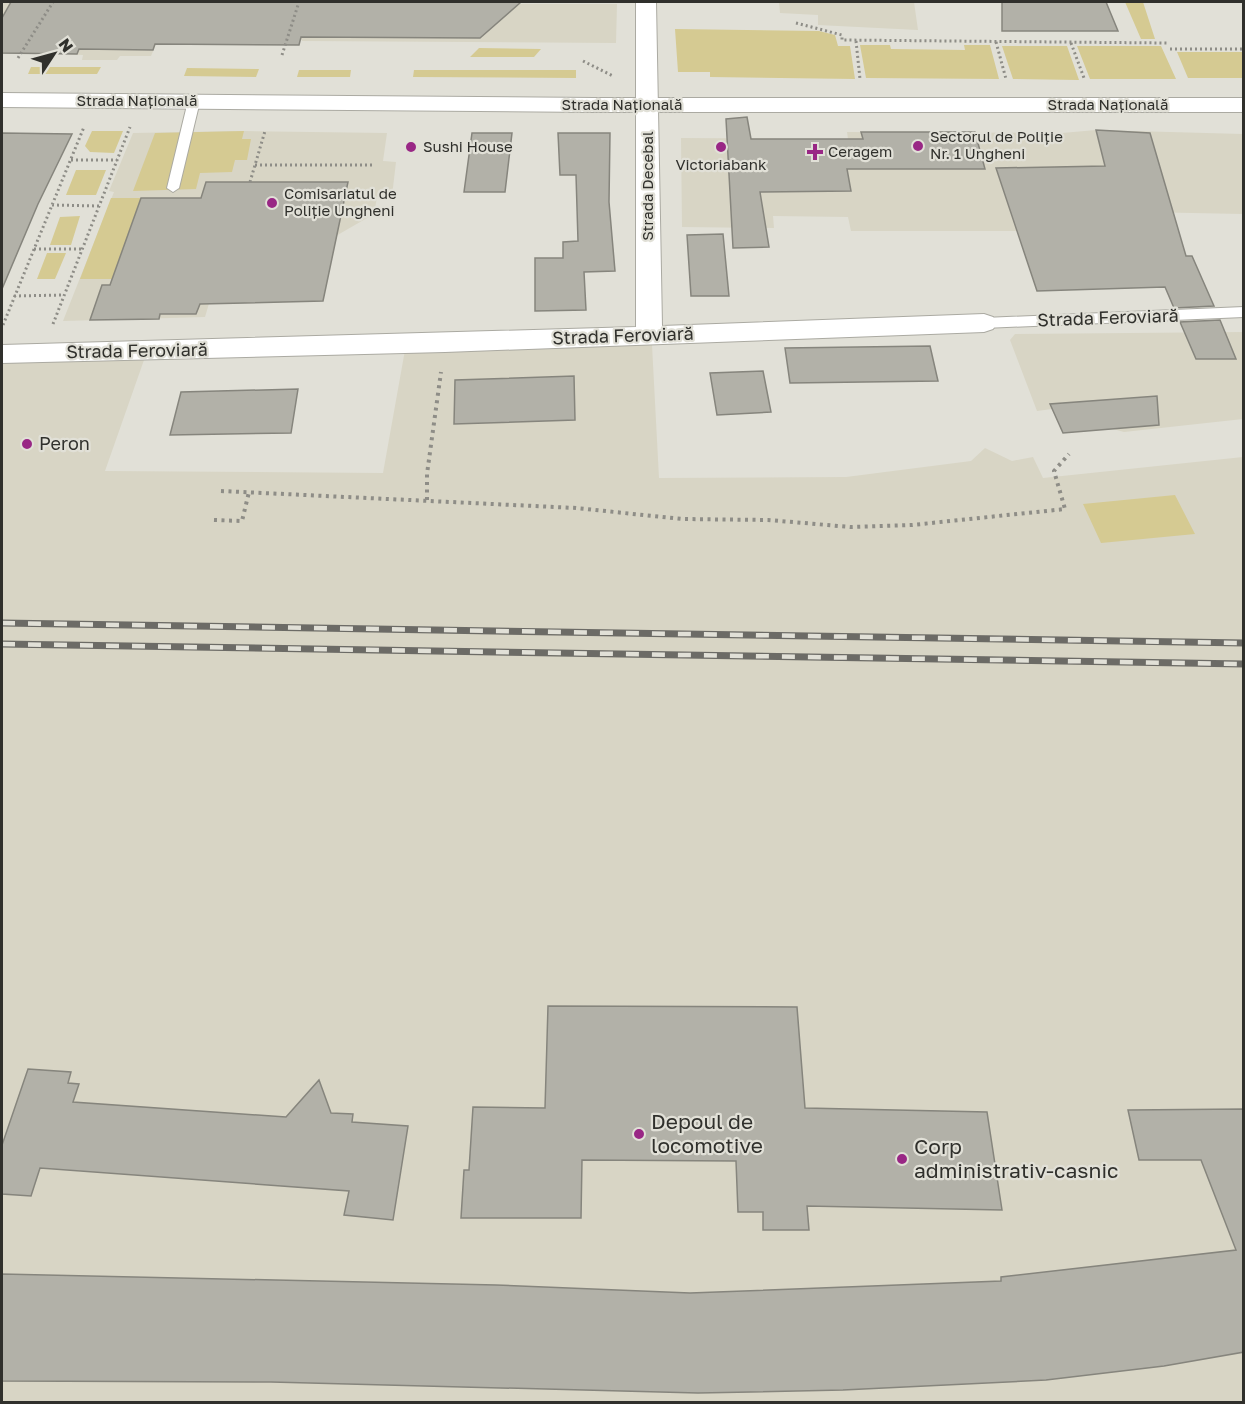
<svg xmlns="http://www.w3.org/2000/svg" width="1245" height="1404" font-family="'Golos Text',sans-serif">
	<rect width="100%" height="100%" fill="#e1e0d7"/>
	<path fill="#d8d5c5" d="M 2,2 L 617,4 L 616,43 L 302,41 L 299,34 L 156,44 L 151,56 L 120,56 L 117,60 L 82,60 L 83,55 L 2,51 Z
		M 779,2 L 914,2 L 918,30 L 818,25 L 818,15 L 780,13 Z
		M 1096,130 L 1243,134 L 1243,214 L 1089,211 L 1017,231 L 851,231 L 848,217 L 773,216 L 774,228 L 682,227 L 681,138 L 848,139 L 847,132 L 1062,133 Z
		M 244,131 L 387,133 L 383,161 L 396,162 L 392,196 L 377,197 L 374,214 L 315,248 L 216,280 L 205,317 L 63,321 L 114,192 L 109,191 L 133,133 Z
		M 1243,332 L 1243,419 L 1124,432 L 1113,429 L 1063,433 L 1052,409 L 1037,411 L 1010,340 L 1015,334 Z
		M 652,345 L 659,478 L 846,477 L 971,461 L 985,448 L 1012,461 L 1033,457 L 1043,478 L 1243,457 L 1243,1402 L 2,1402 L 2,361 L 144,360 L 105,471 L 383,473 L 405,350 Z"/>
	<path fill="#d5ca92" d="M 1125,2 L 1143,2 L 1155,39 L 1141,39 Z
		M 675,29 L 819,31 L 835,35 L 838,46 L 850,46 L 855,79 L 710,77 L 710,72 L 678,72 Z
		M 860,45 L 890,45 L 891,49 L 965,50 L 964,45 L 990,45 L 999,79 L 866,78 Z
		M 1002,46 L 1067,46 L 1079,80 L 1013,79 Z
		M 1077,46 L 1161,46 L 1176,79 L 1090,79 Z
		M 479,48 L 541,49 L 534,57 L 470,57 Z
		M 1177,52 L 1243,52 L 1243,78 L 1188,78 Z
		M 31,67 L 101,67 L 97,74 L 28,74 Z
		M 187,68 L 259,69 L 256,77 L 184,76 Z
		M 299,70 L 351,70 L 350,77 L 297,77 Z
		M 414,70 L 576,70 L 576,78 L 413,77 Z
		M 92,131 L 123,131 L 114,153 L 90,152 L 85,146 Z
		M 244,131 L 242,139 L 251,139 L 247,160 L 235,160 L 232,172 L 200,173 L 196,189 L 133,191 L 155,133 Z
		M 76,170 L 106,170 L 96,195 L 66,195 Z
		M 111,198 L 141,198 L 139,279 L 80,279 Z
		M 80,216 L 71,245 L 50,245 L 60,217 Z
		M 47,253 L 66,253 L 55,279 L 37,279 Z
		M 1175,495 L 1195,534 L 1101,543 L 1083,504 Z"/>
	<path fill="#b2b1a8" stroke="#86857d" stroke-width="1.5" d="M 11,2 L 521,2 L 480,38 L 301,37 L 299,45 L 155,44 L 153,50 L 79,49 L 77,54 L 2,53 L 2,18 Z
		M 1002,2 L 1106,2 L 1118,31 L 1002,31 Z
		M 747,117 L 751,139 L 863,139 L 861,132 L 975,132 L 985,169 L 847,169 L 851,191 L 760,192 L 769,247 L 733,248 L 726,119 Z
		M 1096,130 L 1150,133 L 1186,256 L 1192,256 L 1214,306 L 1174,308 L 1165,287 L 1037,291 L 996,168 L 1105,166 Z
		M 2,133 L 72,134 L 38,204 L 2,289 Z
		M 472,133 L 512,133 L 505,192 L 464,192 Z
		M 558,133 L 610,133 L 609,202 L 615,271 L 584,272 L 586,310 L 535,311 L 535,258 L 563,258 L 563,242 L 578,241 L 576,175 L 560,175 Z
		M 206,182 L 348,182 L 323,301 L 200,304 L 196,314 L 160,314 L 159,319 L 90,320 L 102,285 L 110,285 L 141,198 L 201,198 Z
		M 723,234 L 729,296 L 691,296 L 687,235 Z
		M 1220,320 L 1236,359 L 1196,359 L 1180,322 Z
		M 930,346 L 938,381 L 790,383 L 785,348 Z
		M 763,371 L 771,412 L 717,415 L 710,373 Z
		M 574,376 L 575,420 L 454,424 L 455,380 Z
		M 298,389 L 291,433 L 170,435 L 181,392 Z
		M 1157,396 L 1159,425 L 1063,433 L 1050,404 Z
		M 548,1006 L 797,1007 L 805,1108 L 987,1112 L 1002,1210 L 807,1206 L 809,1230 L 763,1230 L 763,1212 L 738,1212 L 736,1161 L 582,1160 L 581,1218 L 461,1218 L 464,1170 L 469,1170 L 473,1107 L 545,1108 Z
		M 28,1069 L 71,1072 L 68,1083 L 79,1084 L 73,1102 L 286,1117 L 319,1080 L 331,1113 L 353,1114 L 352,1122 L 408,1126 L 393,1220 L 344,1215 L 349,1191 L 40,1168 L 31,1196 L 2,1194 L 2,1145 Z
		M 1244,1109 L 1244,1352 L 1164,1366 L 1046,1380 L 843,1390 L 698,1393 L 271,1382 L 2,1381 L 2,1274 L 496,1285 L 690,1293 L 1001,1281 L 1001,1277 L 1236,1250 L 1201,1160 L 1139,1160 L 1128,1110 Z"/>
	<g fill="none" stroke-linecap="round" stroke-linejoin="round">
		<defs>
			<path id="lane" d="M 194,97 L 200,101 L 179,188 L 173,192 L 167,188 L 188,101 Z
				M 1244,307 L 1244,317 L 984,328 L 977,323 L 984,318 Z"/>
			<path id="street" d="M 636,2 L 656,2 L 662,326 L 984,314 L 993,317 L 997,323 L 993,329 L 984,332 L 445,352 L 2,363 L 2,345 L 636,327 Z"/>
			<path id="secondary" d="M 2,93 L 594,98 L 1244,98 L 1244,112 L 594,112 L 2,107 Z"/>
		</defs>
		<use href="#lane" stroke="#abaaa2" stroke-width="2"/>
		<use href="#street" stroke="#abaaa2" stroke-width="2"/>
		<use href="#secondary" stroke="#abaaa2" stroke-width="2"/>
		<path stroke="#8e8d87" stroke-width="3" stroke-dasharray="2 3" stroke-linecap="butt" d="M 796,23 L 842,35 L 842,40 L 1167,43
			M 856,41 L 860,79
			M 996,42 L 1006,79
			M 1071,43 L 1084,78
			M 1170,49 L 1244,49
			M 282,55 L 299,2
			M 18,58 L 53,2
			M 583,61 L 613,76
			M 71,160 L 117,160
			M 255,165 L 375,165
			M 250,182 L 265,131
			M 52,205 L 99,206
			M 34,249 L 82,249
			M 14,296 L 64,295
			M 53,324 L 130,127
			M 3,325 L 84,127"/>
		<path stroke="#8e8d87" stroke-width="4" stroke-dasharray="3 4.5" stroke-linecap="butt" d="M 221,491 L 576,508 L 682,519 L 768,520 L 851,527 L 912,525 L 1065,509 L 1054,471 L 1069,454
			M 427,500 L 427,474 L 441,372
			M 214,520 L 242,521 L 249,492"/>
		<use href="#lane" fill="#fff" fill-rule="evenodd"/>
		<use href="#street" fill="#fff" fill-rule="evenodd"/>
		<use href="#secondary" fill="#fff" fill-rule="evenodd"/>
		<defs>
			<path id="rail" d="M 2,623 L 1244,643
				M 2,644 L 1244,664"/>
		</defs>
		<use href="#rail" stroke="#6c6b66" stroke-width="7"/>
		<use href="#rail" stroke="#e1e0d7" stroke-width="4.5" stroke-dasharray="13" stroke-linecap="butt"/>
	</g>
	<g fill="#992785" stroke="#e1e0d7" stroke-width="2">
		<circle cx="918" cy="146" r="6"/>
		<circle cx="411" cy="147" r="6"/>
		<circle cx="721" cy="147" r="6"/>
		<path d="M812 143h6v6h6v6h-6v6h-6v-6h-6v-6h6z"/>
		<circle cx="272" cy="203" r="6"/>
		<circle cx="27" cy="444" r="6"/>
		<circle cx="639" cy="1134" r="6"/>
		<circle cx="902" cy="1159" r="6"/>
	</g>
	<g text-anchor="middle" stroke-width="4.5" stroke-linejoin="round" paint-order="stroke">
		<g font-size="15" fill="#30302c" stroke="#e1e0d7">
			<text x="137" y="106">Strada Națională</text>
			<text x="622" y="110">Strada Națională</text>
			<text x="1108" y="110">Strada Națională</text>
			<text transform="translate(648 186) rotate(-90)" y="5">Strada Decebal</text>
		</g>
		<g font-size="15" fill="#30302c" stroke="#e1e0d7" text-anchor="start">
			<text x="930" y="142">Sectorul de Poliție<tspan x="930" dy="17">Nr. 1 Ungheni</tspan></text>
			<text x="423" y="152">Sushi House</text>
			<text x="828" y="157">Ceragem</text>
			<text x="721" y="170" text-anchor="middle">Victoriabank</text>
			<text x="284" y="199">Comisariatul de<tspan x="284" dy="17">Poliție Ungheni</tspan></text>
		</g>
		<g font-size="18" fill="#30302c" stroke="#e1e0d7">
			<text transform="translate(1108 318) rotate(-2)" y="6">Strada Feroviară</text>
			<text transform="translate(623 336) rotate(-2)" y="6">Strada Feroviară</text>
			<text transform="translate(137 351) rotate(-1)" y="6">Strada Feroviară</text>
		</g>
		<g font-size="18" fill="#30302c" stroke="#e1e0d7" text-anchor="start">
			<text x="39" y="450">Peron</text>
		</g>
		<g font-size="21" fill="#30302c" stroke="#e1e0d7" text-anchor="start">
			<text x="651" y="1129">Depoul de<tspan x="651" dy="24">locomotive</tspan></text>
			<text x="914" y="1154">Corp<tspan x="914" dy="24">administrativ-casnic</tspan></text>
		</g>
	</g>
	<rect width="1245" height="1404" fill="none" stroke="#30302c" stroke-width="6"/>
	<g transform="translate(54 54) rotate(54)" stroke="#e1e0d7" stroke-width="4.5" paint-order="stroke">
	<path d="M0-4.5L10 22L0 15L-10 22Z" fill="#30302c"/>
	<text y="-9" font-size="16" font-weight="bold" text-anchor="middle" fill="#30302c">N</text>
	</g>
</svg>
